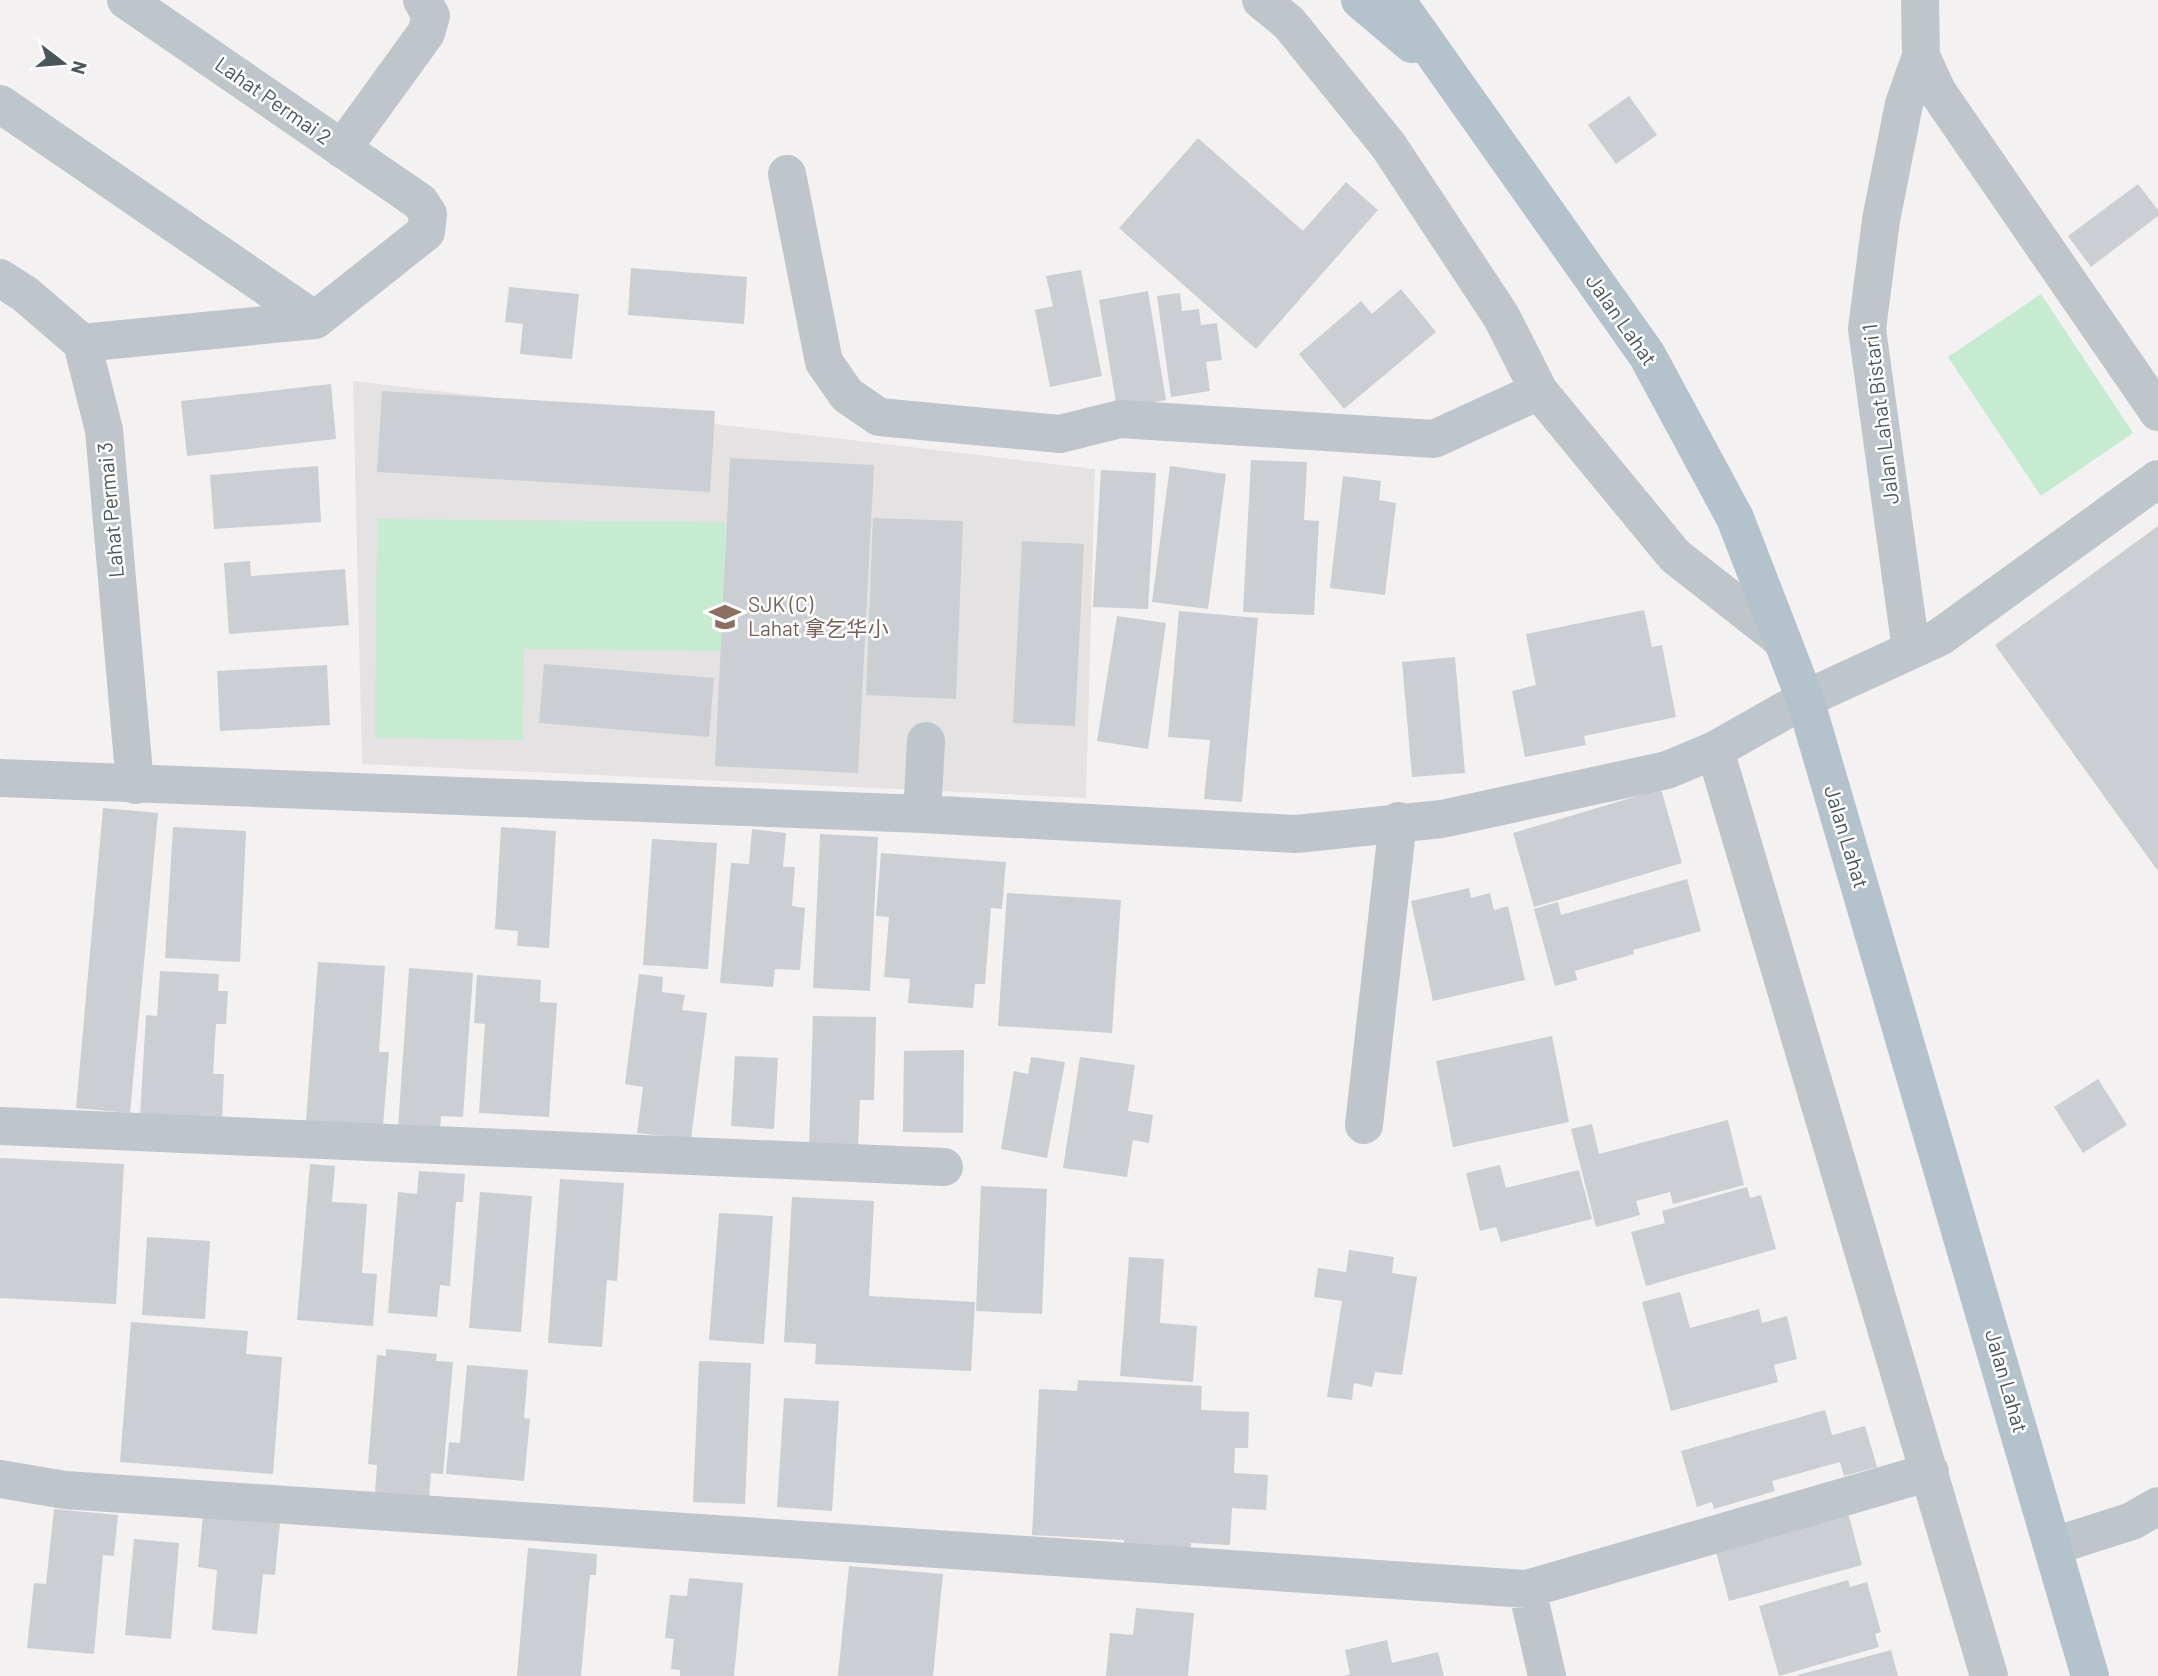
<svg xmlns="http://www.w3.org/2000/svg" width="2158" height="1676" font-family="Barlow,'Noto Sans SC',sans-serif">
	<rect width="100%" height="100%" fill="#f3f1f1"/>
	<path fill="#e4e2e3" d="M 353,381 L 1095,469 L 1086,798 L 362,764 Z"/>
	<path fill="#c6ebd0" d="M 2041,294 L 2133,433 L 2041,496 L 1948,357 Z
		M 377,519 L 725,522 L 724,651 L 524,649 L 523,740 L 375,738 Z"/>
	<path fill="#cbcfd3" d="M 1629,96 L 1657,135 L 1616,164 L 1588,125 Z
		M 1198,138 L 1303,231 L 1346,182 L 1378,210 L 1256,349 L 1119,228 Z
		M 2138,184 L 2158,210 L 2158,216 L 2091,267 L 2068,236 Z
		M 631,268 L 747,277 L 744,324 L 628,315 Z
		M 1081,270 L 1102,376 L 1050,387 L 1035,310 L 1053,306 L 1046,276 Z
		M 509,287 L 579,294 L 572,359 L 520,354 L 523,324 L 505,322 Z
		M 1401,289 L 1436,332 L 1344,409 L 1299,354 L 1361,301 L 1372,314 Z
		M 1148,291 L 1166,400 L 1117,409 L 1099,300 Z
		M 1180,293 L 1182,311 L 1199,309 L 1201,325 L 1217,323 L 1222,360 L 1206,362 L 1210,391 L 1171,397 L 1157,296 Z
		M 331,384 L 336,439 L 187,456 L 181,401 Z
		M 382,391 L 715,411 L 710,492 L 377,472 Z
		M 730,458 L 874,465 L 858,773 L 715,766 Z
		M 1251,460 L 1307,462 L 1304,520 L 1319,521 L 1314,615 L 1243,612 Z
		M 318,466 L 321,522 L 214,529 L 210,475 Z
		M 1170,466 L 1226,474 L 1208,609 L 1152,602 Z
		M 1101,470 L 1156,473 L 1148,609 L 1093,607 Z
		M 1343,476 L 1381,481 L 1379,500 L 1396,503 L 1385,595 L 1330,588 Z
		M 873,518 L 963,521 L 956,699 L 866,695 Z
		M 2158,526 L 2158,871 L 1995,645 Z
		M 1022,541 L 1084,544 L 1075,726 L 1013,723 Z
		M 250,561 L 251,576 L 345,569 L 349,625 L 229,634 L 224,563 Z
		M 1644,610 L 1652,647 L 1662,645 L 1676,717 L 1584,736 L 1586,745 L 1525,757 L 1512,691 L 1536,685 L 1526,634 Z
		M 1179,611 L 1258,618 L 1242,802 L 1204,799 L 1210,740 L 1168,737 Z
		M 1117,616 L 1166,623 L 1148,749 L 1097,741 Z
		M 1455,657 L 1465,773 L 1412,777 L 1402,662 Z
		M 544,664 L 714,678 L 709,737 L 539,723 Z
		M 327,665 L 330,725 L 220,731 L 217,671 Z
		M 1661,789 L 1682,863 L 1534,907 L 1513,833 Z
		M 103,808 L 158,813 L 130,1113 L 76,1108 Z
		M 173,827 L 246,831 L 240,962 L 165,958 Z
		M 501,827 L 556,831 L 549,948 L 517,946 L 518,931 L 495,929 Z
		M 752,829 L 786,833 L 783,867 L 795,867 L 792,906 L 805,908 L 800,970 L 775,969 L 773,987 L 720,983 L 731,863 L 749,864 Z
		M 820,834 L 878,837 L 870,991 L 813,988 Z
		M 652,839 L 717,843 L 708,969 L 643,965 Z
		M 881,853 L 1006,862 L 1002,909 L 991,908 L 985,984 L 975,984 L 973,1008 L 908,1003 L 910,979 L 884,977 L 889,917 L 876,916 Z
		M 1687,879 L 1701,931 L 1633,950 L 1634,954 L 1575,971 L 1577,980 L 1555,986 L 1534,909 L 1558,902 L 1561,915 Z
		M 1469,888 L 1471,898 L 1490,893 L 1494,910 L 1508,906 L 1525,980 L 1433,1001 L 1411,901 Z
		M 1007,893 L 1121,900 L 1112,1033 L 998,1026 Z
		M 318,962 L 385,966 L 379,1052 L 389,1052 L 383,1126 L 306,1121 Z
		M 409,968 L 473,973 L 463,1117 L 441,1116 L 440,1131 L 398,1128 Z
		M 160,971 L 219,974 L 218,991 L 228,991 L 226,1024 L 216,1024 L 213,1074 L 224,1074 L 222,1120 L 140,1116 L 146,1015 L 157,1016 Z
		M 639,974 L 663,977 L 662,992 L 685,995 L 682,1010 L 707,1013 L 691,1139 L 637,1133 L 643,1087 L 625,1084 Z
		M 477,975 L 541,980 L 540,1002 L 557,1003 L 549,1117 L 479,1113 L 485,1024 L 474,1023 Z
		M 813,1016 L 876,1017 L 874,1100 L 860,1100 L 858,1147 L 809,1146 Z
		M 1552,1036 L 1569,1122 L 1453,1147 L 1436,1061 Z
		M 964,1050 L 963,1133 L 903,1132 L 904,1051 Z
		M 735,1056 L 778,1058 L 774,1129 L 731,1126 Z
		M 1031,1057 L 1065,1062 L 1047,1158 L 1001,1149 L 1014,1071 L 1028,1074 Z
		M 1080,1057 L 1135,1065 L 1128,1111 L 1153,1115 L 1149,1143 L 1133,1140 L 1127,1177 L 1063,1168 Z
		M 2098,1079 L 2127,1125 L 2083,1153 L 2054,1107 Z
		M 1728,1120 L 1744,1185 L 1673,1204 L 1670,1192 L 1636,1201 L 1640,1215 L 1596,1227 L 1571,1129 L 1592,1124 L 1599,1154 Z
		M 0,1158 L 124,1164 L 116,1304 L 0,1298 Z
		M 310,1164 L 335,1166 L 332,1202 L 367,1204 L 362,1273 L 377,1274 L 373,1326 L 297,1320 Z
		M 1500,1165 L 1506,1188 L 1579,1170 L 1592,1219 L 1501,1242 L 1496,1227 L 1480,1231 L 1466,1173 Z
		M 419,1171 L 465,1174 L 463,1202 L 456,1202 L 450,1286 L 440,1285 L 437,1317 L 388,1313 L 398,1192 L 417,1194 Z
		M 560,1179 L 624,1183 L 617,1281 L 607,1280 L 602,1347 L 548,1343 Z
		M 981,1186 L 1047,1189 L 1042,1314 L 976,1311 Z
		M 1747,1187 L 1750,1198 L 1761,1195 L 1776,1249 L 1646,1286 L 1631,1232 L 1665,1223 L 1662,1211 Z
		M 480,1192 L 532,1196 L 521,1332 L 469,1328 Z
		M 792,1197 L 874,1201 L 869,1296 L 975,1302 L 971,1371 L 815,1364 L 816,1344 L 784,1342 Z
		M 719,1213 L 773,1216 L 764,1344 L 709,1340 Z
		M 147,1237 L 210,1241 L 205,1319 L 142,1315 Z
		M 1349,1250 L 1394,1257 L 1392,1273 L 1417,1277 L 1402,1375 L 1375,1372 L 1372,1387 L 1354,1383 L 1352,1400 L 1327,1397 L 1342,1301 L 1314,1297 L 1318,1268 L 1346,1272 Z
		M 1129,1257 L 1164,1259 L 1160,1323 L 1197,1326 L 1193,1382 L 1120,1376 Z
		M 1680,1292 L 1690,1328 L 1759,1309 L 1762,1323 L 1787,1316 L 1797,1359 L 1774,1365 L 1778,1382 L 1671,1411 L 1642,1302 Z
		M 131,1322 L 248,1331 L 246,1354 L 282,1357 L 273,1474 L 120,1462 Z
		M 386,1349 L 437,1354 L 436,1361 L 453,1362 L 443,1474 L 431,1473 L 429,1498 L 375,1493 L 377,1465 L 368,1464 L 377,1355 L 386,1356 Z
		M 699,1361 L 751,1363 L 745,1504 L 693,1502 Z
		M 467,1365 L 528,1370 L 524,1418 L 530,1419 L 524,1481 L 446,1474 L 449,1442 L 460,1443 Z
		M 1078,1380 L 1202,1386 L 1201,1410 L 1249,1412 L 1248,1448 L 1235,1448 L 1234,1473 L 1268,1475 L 1266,1510 L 1232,1508 L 1230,1545 L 1191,1543 L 1190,1557 L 1124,1554 L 1124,1540 L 1032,1535 L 1039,1389 L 1077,1391 Z
		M 784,1398 L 839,1401 L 832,1511 L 777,1507 Z
		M 1825,1410 L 1832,1435 L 1865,1426 L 1877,1467 L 1844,1476 L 1840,1462 L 1772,1481 L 1775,1491 L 1714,1509 L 1712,1502 L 1697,1507 L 1681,1451 Z
		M 54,1509 L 118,1515 L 114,1556 L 103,1555 L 94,1654 L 27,1648 L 34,1583 L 46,1584 Z
		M 1847,1509 L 1862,1565 L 1729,1601 L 1714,1544 Z
		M 203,1515 L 280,1523 L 275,1575 L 263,1574 L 257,1634 L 212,1630 L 217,1570 L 198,1567 Z
		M 134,1539 L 179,1543 L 171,1639 L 125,1635 Z
		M 528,1548 L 597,1554 L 596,1575 L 590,1575 L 581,1676 L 517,1676 Z
		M 849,1566 L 943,1574 L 933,1676 L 838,1676 Z
		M 689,1578 L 743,1583 L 734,1676 L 680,1676 L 680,1670 L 671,1669 L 674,1639 L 665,1638 L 670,1595 L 687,1596 Z
		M 1848,1580 L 1850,1587 L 1867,1582 L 1881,1632 L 1875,1634 L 1879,1647 L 1779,1676 L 1759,1606 Z
		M 1136,1608 L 1194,1613 L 1188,1676 L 1106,1676 L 1110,1633 L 1133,1635 Z
		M 1387,1640 L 1392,1663 L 1438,1652 L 1444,1676 L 1344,1676 L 1350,1674 L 1345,1650 Z
		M 1891,1650 L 1898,1676 L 1798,1676 L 1798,1675 Z"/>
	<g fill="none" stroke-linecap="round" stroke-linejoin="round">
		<path stroke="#bec6cc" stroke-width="38" d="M 1261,0 L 1289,23 L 1388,145 L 1501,316 L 1539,391 L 1675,556 L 1781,639
			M 1921,56 L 1937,91 L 2158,412
			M 0,104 L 315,320
			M 342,149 L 426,33 L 431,16 L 422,0
			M 787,174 L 824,362 L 847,395 L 879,417 L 1060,434 L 1120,419 L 1434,439 L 1539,391
			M 0,278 L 25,294 L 82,343 L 104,430 L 135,785
			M 82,343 L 315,320 L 426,232 L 428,214 L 420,202 L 126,0
			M 1911,650 L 1867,329 L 1881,220 L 1904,104 L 1921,56 L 1920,0
			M 1715,750 L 1989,1676
			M 0,778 L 922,814 L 1296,834 L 1442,819 L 1667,770 L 1715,750 L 1805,699 L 1940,637 L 2158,479
			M 922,814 L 926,741
			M 1364,1125 L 1398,821
			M 0,1126 L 944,1167
			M 0,1479 L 65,1490 L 1527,1589 L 1930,1472
			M 2054,1546 L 2132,1521 L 2158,1506
			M 1527,1589 L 1547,1676"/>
		<path stroke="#b4c2cc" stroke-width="38" d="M 1360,0 L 1412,44
			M 1396,0 L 1647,355 L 1735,518 L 1805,699 L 2090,1676"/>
	</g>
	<defs>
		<symbol id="school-bare" viewBox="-9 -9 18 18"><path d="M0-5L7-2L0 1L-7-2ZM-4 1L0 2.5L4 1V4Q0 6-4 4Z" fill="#8d6e63" stroke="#fff" stroke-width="2.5" paint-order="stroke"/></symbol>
	</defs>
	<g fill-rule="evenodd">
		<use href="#school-bare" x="703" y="595" width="44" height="44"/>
	</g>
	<g text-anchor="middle" stroke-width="5" stroke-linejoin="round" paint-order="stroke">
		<g font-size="21" fill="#4b565c" stroke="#fff">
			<text transform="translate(273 101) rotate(35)" y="7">Lahat Permai 2</text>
			<text transform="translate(1621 320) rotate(55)" y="7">Jalan Lahat</text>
			<text transform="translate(1881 414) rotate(-97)" y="7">Jalan Lahat Bistari 1</text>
			<text transform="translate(111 510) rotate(-95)" y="7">Lahat Permai 3</text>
			<text transform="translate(1846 837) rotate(73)" y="7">Jalan Lahat</text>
			<text transform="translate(2006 1381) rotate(74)" y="7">Jalan Lahat</text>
		</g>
		<g font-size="21" fill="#785e54" stroke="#fff" text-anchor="start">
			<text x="748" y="612">SJK (C)<tspan x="748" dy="24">Lahat 拿乞华小</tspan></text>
		</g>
	</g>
	<g transform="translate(63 63) rotate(106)" stroke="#ffffff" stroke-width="5" paint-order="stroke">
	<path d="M0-5L12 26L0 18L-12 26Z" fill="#4b565c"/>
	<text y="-10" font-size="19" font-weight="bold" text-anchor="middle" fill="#4b565c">N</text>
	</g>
</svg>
